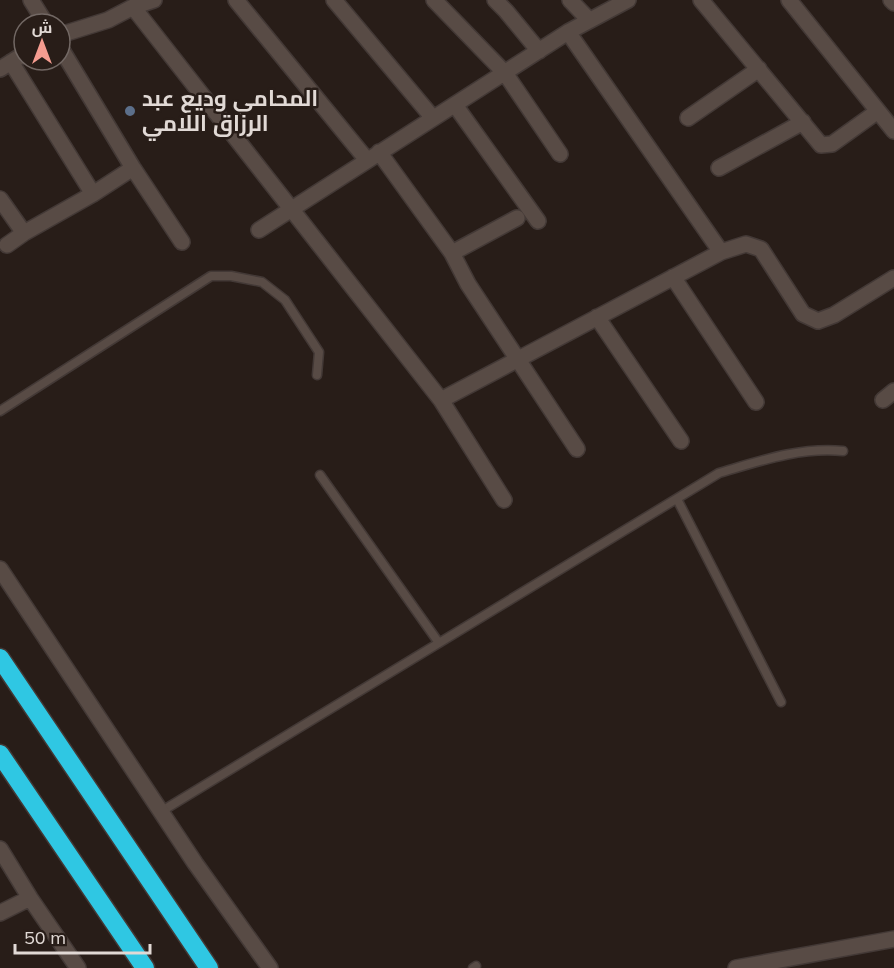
<svg xmlns="http://www.w3.org/2000/svg" width="894" height="968" font-family="Mulish,Cairo,sans-serif">
	<rect width="100%" height="100%" fill="#281d18"/>
	<g fill="none" stroke-linecap="round" stroke-linejoin="round">
		<defs>
			<path id="lane" d="M 0,411 L 211,276 L 231,276 L 262,282 L 285,300 L 319,352 L 317,375
				M 320,475 L 439,643
				M 677,499 L 781,702
				M 162,811 L 719,473 C 760,461 799,447 843,451
				M 473,968 L 476,966"/>
			<path id="street" d="M 31,0 L 46,24
				M 236,0 L 367,160
				M 334,0 L 433,118
				M 434,0 L 505,73 L 560,154
				M 495,0 L 506,11 L 539,51
				M 570,0 L 589,20
				M 701,0 L 821,145 L 832,144 L 878,111
				M 789,0 L 894,131
				M 891,0 L 894,3
				M 133,7 L 441,400 L 504,500
				M 568,32 L 721,252
				M 60,35 L 108,20 L 133,7 L 154,0
				M 60,47 L 133,168 L 182,242
				M 11,62 L 93,194
				M 0,69 L 24,54
				M 455,105 L 538,221
				M 688,118 L 759,69
				M 379,152 L 452,253 L 468,284 L 577,449
				M 719,168 L 803,122
				M 0,199 L 24,233
				M 259,230 L 568,32 L 628,0
				M 7,245 L 24,233 L 93,194 L 133,168
				M 452,253 L 517,218
				M 673,277 L 756,402
				M 597,317 L 681,441
				M 441,400 L 721,252 L 746,244 L 761,249 L 803,314 L 818,321 L 834,315 L 894,278
				M 883,400 L 894,391
				M 0,569 L 195,863 L 270,968
				M 0,849 L 30,898 L 78,968
				M 0,913 L 30,898
				M 736,968 L 894,939"/>
			<path id="highway" d="M 0,658 L 209,968
				M 0,754 L 145,968"/>
		</defs>
		<use href="#lane" stroke="#433936" stroke-width="11"/>
		<use href="#street" stroke="#433936" stroke-width="18"/>
		<use href="#highway" stroke="#433936" stroke-width="21"/>
		<use href="#lane" stroke="#584b45" stroke-width="8"/>
		<use href="#street" stroke="#584b45" stroke-width="15"/>
		<use href="#highway" stroke="#2fc7e3" stroke-width="18"/>
	</g>
	<circle fill="#5c6f8a" stroke="#281d18" stroke-width="2" cx="130" cy="111" r="6"/>
	<g text-anchor="middle" stroke-width="5" stroke-linejoin="round" paint-order="stroke">
		<g font-size="22" font-weight="bold" fill="#e1d9d5" stroke="#281d18" text-anchor="start">
			<text x="142" y="106">المحامي وديع عبد<tspan x="142" dy="25">الرزاق اللامي</tspan></text>
		</g>
	</g>
	<g transform="translate(42 42)"><circle r="28" fill="#281d18" stroke="#726864" stroke-width="1.5"/>
	<path d="M0-4.5L10 22L0 15L-10 22Z" fill="#f59c90"/>
	<text y="-9" font-size="16" font-weight="bold" text-anchor="middle" fill="#e1d9d5">ش</text>
	</g>
	<path d="M15 944v9h135v-9" fill="none" stroke="#e1d9d5" stroke-width="3"/>
	<text x="24" y="944" font-size="18" fill="#e1d9d5" stroke="#281d18" stroke-width="4.5" paint-order="stroke">50 m</text>
</svg>
